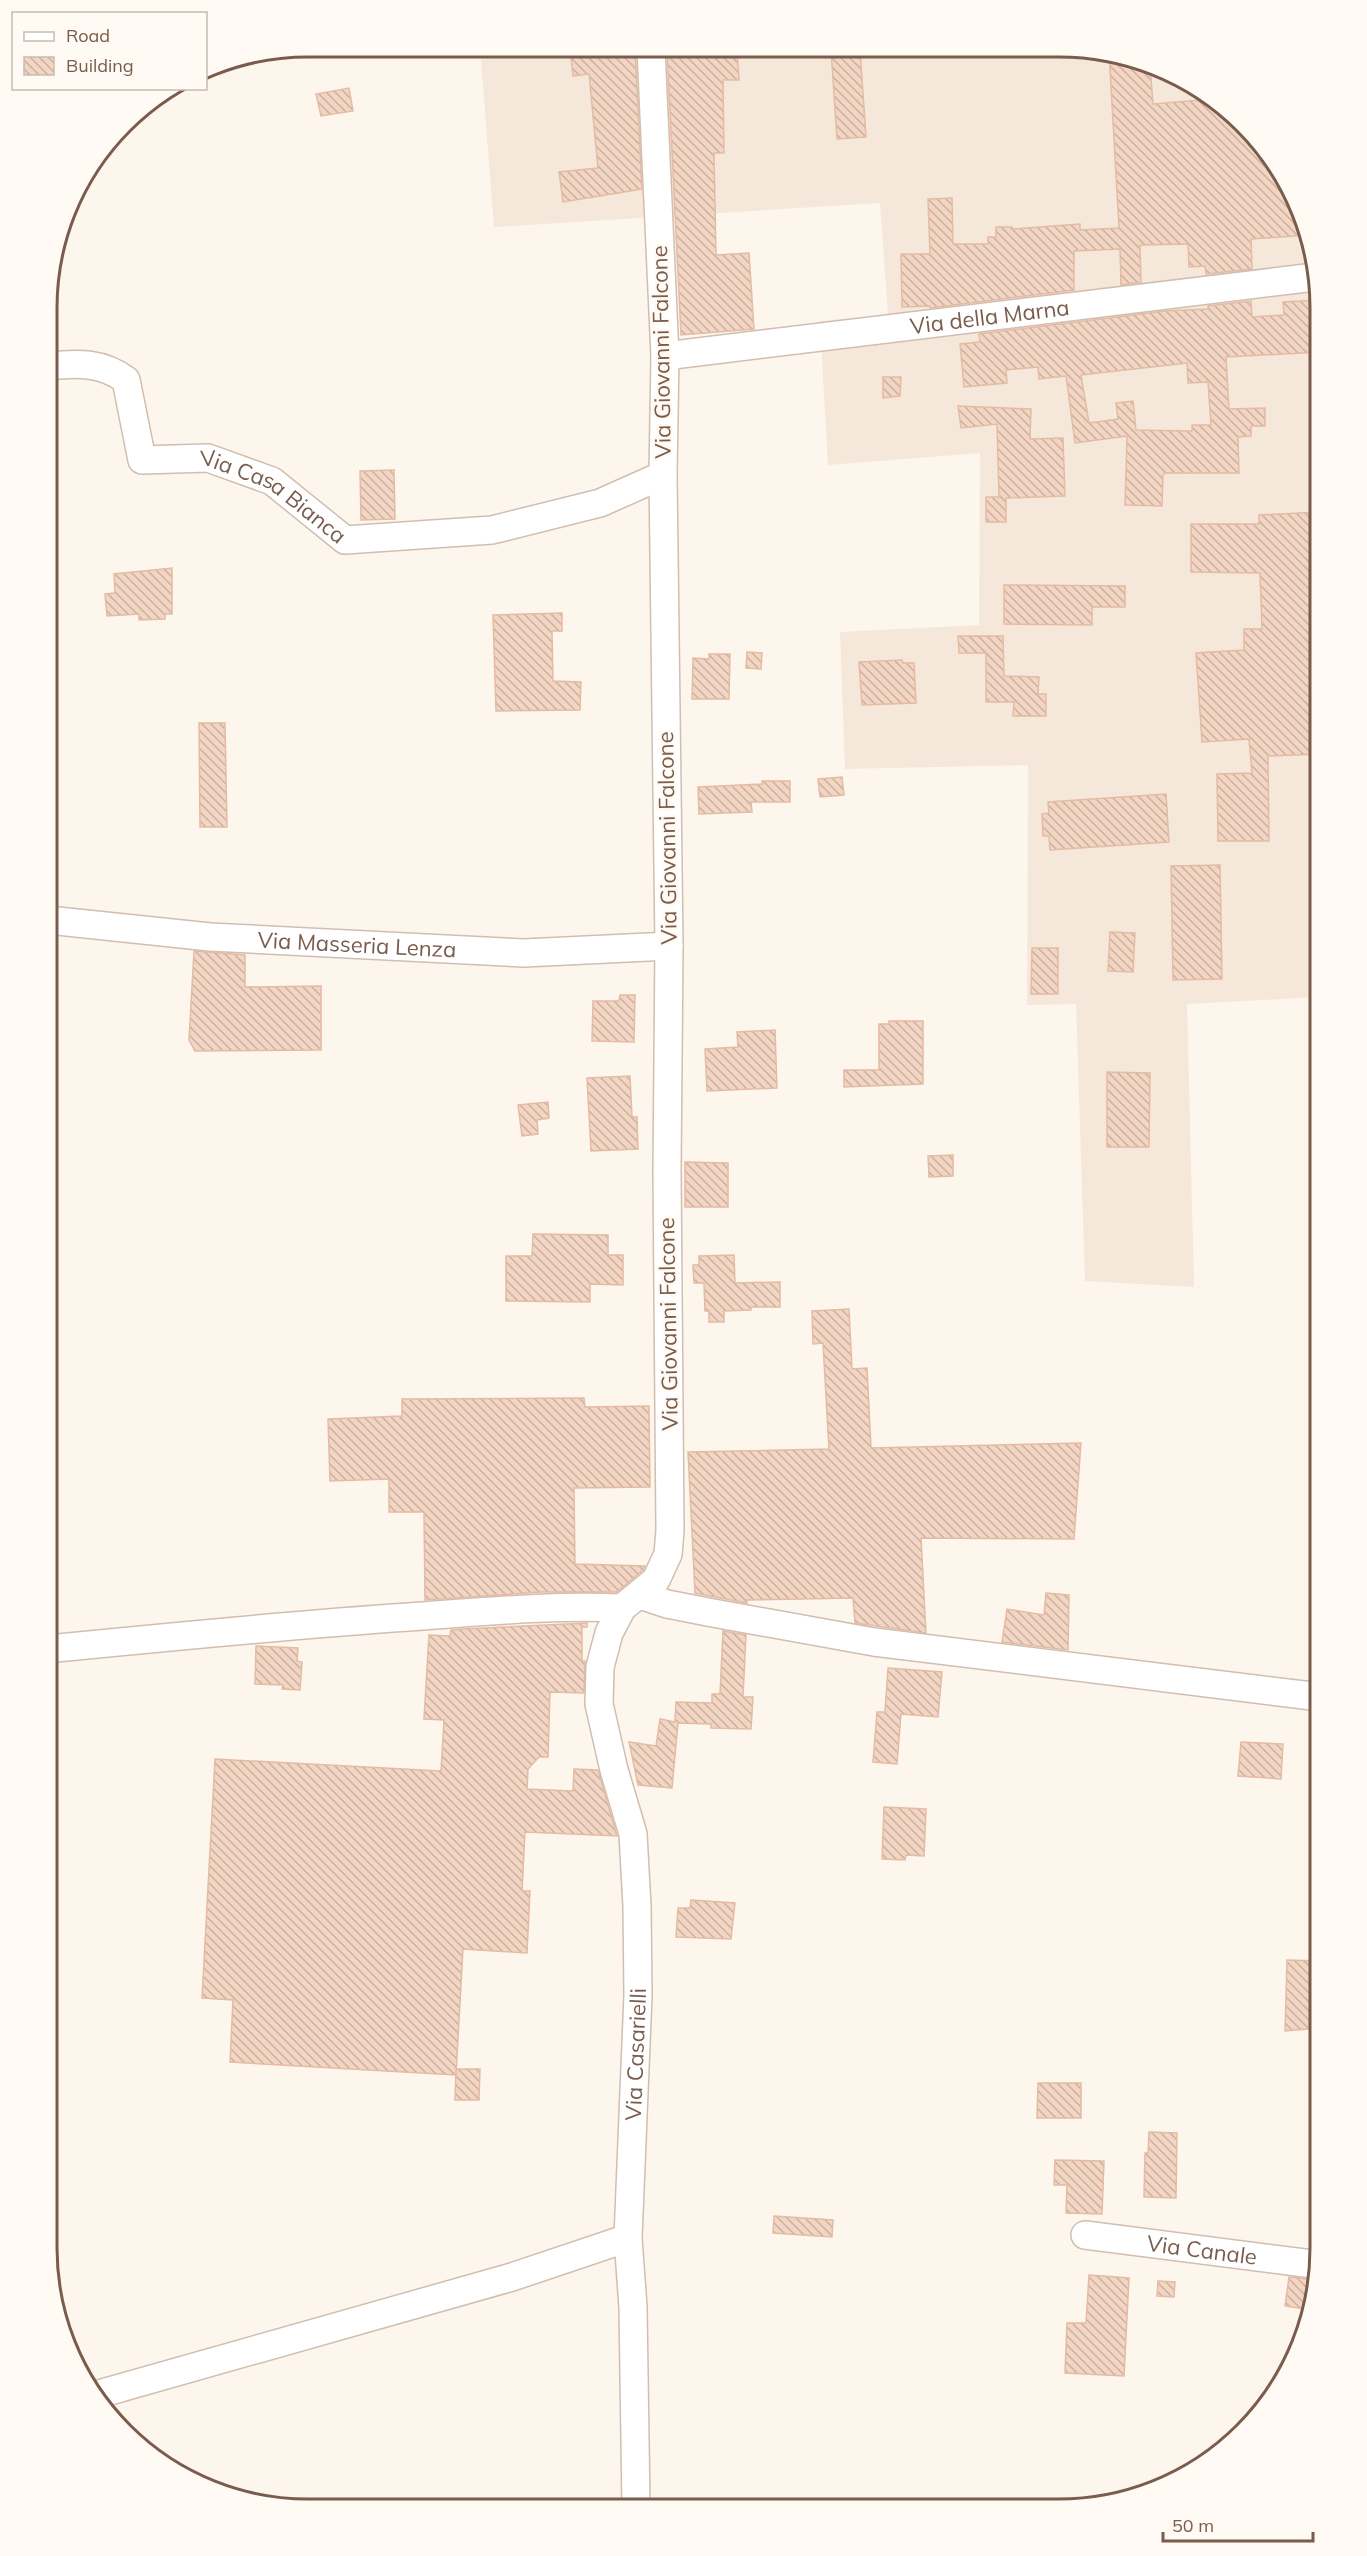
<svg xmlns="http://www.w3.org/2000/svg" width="1367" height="2556" font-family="Mulish,sans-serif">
	<defs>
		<pattern id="building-back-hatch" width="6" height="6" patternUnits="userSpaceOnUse" patternTransform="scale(1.5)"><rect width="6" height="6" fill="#f3d5c3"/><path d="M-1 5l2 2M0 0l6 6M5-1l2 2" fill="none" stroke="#cab0a1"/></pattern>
	</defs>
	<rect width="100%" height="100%" fill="#fdf6ec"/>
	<path fill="#f5e8da" d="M 480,48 L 1110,51 L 1175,73 L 1231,111 L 1276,162 L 1307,223 L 1320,308 L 1320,997 L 1187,1004 L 1194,1287 L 1085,1281 L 1076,1004 L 1027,1005 L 1028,765 L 845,769 L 840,632 L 979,625 L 980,453 L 828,465 L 820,321 L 888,315 L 880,203 L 494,227 Z"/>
	<path fill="url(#building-back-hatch)" stroke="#e6bba3" stroke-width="1.5" fill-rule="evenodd" d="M 570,48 L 635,49 L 642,189 L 563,202 L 559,172 L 598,168 L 589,74 L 573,76 Z
		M 667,49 L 737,49 L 739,80 L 723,80 L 724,153 L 714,153 L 716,255 L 749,253 L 754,329 L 681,335 Z
		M 831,50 L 860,50 L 866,137 L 837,139 Z
		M 1109,51 L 1150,65 L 1153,104 L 1213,99 L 1231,111 L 1276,162 L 1307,223 L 1308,235 L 1251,239 L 1252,269 L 1206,274 L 1205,266 L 1189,267 L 1188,244 L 1140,245 L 1141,282 L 1121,285 L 1120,249 L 1074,251 L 1074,290 L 930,308 L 930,306 L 902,307 L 901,254 L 930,254 L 928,199 L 952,198 L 953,244 L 988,244 L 988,237 L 996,237 L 996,227 L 1012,227 L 1012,229 L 1080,224 L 1080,230 L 1119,228 Z
		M 349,88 L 353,111 L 321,116 L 316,94 Z
		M 1319,300 L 1320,352 L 1226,357 L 1229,409 L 1265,408 L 1265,426 L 1251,426 L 1251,436 L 1238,437 L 1239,473 L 1166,473 L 1163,475 L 1162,506 L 1125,505 L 1127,436 L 1075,443 L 1066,376 L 1039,379 L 1038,367 L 1006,370 L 1007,383 L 964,387 L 960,344 L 980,342 L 979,334 L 1165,311 L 1208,309 L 1208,306 L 1251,301 L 1252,317 L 1284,315 L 1283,302 ZM 1187,363 L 1188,383 L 1208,382 L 1211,425 L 1192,425 L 1192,431 L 1136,430 L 1133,401 L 1116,403 L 1118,419 L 1089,423 L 1081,375 Z
		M 883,377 L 901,377 L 900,396 L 883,398 Z
		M 958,406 L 1031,409 L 1030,439 L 1063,438 L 1065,496 L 1006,498 L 1006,522 L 986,522 L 986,497 L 999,497 L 997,424 L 961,428 Z
		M 394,470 L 395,519 L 361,520 L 360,471 Z
		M 1320,512 L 1320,754 L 1268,756 L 1269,841 L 1218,841 L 1217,774 L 1252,773 L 1249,739 L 1202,742 L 1196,653 L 1244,650 L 1244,629 L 1262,629 L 1260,573 L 1191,572 L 1191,524 L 1259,524 L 1259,515 Z
		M 172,568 L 172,614 L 165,614 L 165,619 L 139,620 L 139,614 L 107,616 L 105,594 L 115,593 L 114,574 Z
		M 1004,585 L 1125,586 L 1125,607 L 1092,607 L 1092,625 L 1004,624 Z
		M 562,613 L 562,631 L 552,631 L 553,681 L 581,682 L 580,710 L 496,711 L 493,615 Z
		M 958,636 L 1003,636 L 1004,676 L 1039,677 L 1038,694 L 1046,694 L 1046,716 L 1013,716 L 1014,702 L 986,702 L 986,653 L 959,653 Z
		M 747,652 L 762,653 L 761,669 L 746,668 Z
		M 709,654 L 730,654 L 729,699 L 692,699 L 693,658 L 709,659 Z
		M 902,660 L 903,663 L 914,663 L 916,703 L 862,705 L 859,662 Z
		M 199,723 L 225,723 L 227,827 L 200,827 Z
		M 842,777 L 844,795 L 820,797 L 818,779 Z
		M 762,781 L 790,781 L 790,802 L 751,802 L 752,812 L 699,814 L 698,787 L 762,784 Z
		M 1166,794 L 1169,842 L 1050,850 L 1049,836 L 1043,836 L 1042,814 L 1049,813 L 1048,802 Z
		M 1220,865 L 1222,979 L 1173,980 L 1171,866 Z
		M 1110,932 L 1135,933 L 1133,972 L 1108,971 Z
		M 1032,948 L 1058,948 L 1058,994 L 1031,994 Z
		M 194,951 L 245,955 L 245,987 L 321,986 L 321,1050 L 195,1051 L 189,1040 Z
		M 620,995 L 635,995 L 634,1042 L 592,1041 L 593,1001 L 619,1001 Z
		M 889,1021 L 923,1021 L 923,1084 L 844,1087 L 844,1070 L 879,1070 L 879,1024 L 889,1024 Z
		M 775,1030 L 777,1088 L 707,1091 L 705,1049 L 738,1047 L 737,1032 Z
		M 1107,1072 L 1150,1073 L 1149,1147 L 1107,1147 Z
		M 630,1076 L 632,1117 L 637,1117 L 638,1149 L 591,1151 L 587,1078 Z
		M 548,1102 L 549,1118 L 537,1120 L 538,1134 L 522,1136 L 518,1105 Z
		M 953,1155 L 953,1176 L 929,1177 L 928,1156 Z
		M 685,1162 L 728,1163 L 728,1207 L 685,1207 Z
		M 533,1234 L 608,1235 L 608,1255 L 623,1255 L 623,1285 L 590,1284 L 590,1302 L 506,1301 L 506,1256 L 532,1256 Z
		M 734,1255 L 735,1283 L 780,1282 L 780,1307 L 751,1307 L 751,1310 L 724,1311 L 724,1322 L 709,1322 L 709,1311 L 705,1311 L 704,1283 L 694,1283 L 693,1265 L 699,1265 L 699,1256 Z
		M 849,1309 L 852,1369 L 867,1368 L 871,1448 L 1081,1443 L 1074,1539 L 921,1538 L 926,1633 L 855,1623 L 853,1598 L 747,1600 L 747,1603 L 695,1593 L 688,1452 L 829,1449 L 823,1343 L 813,1344 L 812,1311 Z
		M 584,1398 L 585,1407 L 649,1406 L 650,1487 L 574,1488 L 575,1564 L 645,1566 L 643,1570 L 617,1592 L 541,1592 L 425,1600 L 424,1512 L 389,1512 L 389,1479 L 330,1481 L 328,1419 L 402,1416 L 402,1399 Z
		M 1046,1593 L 1069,1595 L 1068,1650 L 1002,1642 L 1007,1609 L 1044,1615 Z
		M 587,1623 L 587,1627 L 582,1627 L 582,1661 L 585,1661 L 584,1693 L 550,1692 L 548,1757 L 539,1757 L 528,1769 L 527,1789 L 573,1791 L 574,1769 L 598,1770 L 617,1836 L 525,1832 L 522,1891 L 530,1891 L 527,1953 L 463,1949 L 456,2075 L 230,2062 L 233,2000 L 202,1998 L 215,1759 L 441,1771 L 444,1720 L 424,1719 L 429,1635 L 450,1636 L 451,1630 L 463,1629 Z
		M 723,1631 L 746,1635 L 743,1697 L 753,1697 L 751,1729 L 711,1728 L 711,1724 L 678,1723 L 672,1788 L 638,1785 L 629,1742 L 656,1746 L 660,1719 L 675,1722 L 676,1702 L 712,1703 L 712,1694 L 720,1694 Z
		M 256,1646 L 298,1648 L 297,1661 L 302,1662 L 300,1690 L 282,1689 L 283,1685 L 255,1684 Z
		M 888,1668 L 942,1672 L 938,1717 L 901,1714 L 897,1764 L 873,1762 L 877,1712 L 885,1712 Z
		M 1241,1742 L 1283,1744 L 1281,1779 L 1238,1776 Z
		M 884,1807 L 926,1809 L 924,1856 L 906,1855 L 905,1860 L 882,1859 Z
		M 691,1900 L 735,1903 L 731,1939 L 676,1937 L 678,1908 L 690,1908 Z
		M 1287,1960 L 1320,1961 L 1320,2028 L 1285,2031 Z
		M 456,2069 L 480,2069 L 479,2100 L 455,2100 Z
		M 1038,2083 L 1081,2083 L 1081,2118 L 1037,2118 Z
		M 1149,2132 L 1177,2133 L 1176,2198 L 1144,2197 L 1145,2153 L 1148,2153 Z
		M 1055,2160 L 1104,2161 L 1102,2214 L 1066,2213 L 1067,2185 L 1054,2185 Z
		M 774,2216 L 833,2220 L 832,2237 L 773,2233 Z
		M 1089,2275 L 1129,2278 L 1124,2376 L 1065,2373 L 1067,2323 L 1086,2323 Z
		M 1289,2277 L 1317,2280 L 1310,2310 L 1285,2306 Z
		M 1158,2281 L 1175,2282 L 1174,2297 L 1157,2296 Z"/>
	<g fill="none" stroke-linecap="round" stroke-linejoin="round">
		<defs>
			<g id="minor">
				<path id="s1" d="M 665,356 L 1315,277"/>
				<path id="s2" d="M 49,366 C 77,363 102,362 126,380 L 142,460 L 208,458 L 272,481 L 345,540 L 492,530 L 600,503 L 663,475"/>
				<path id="s3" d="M 48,920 L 210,937 L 524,953 L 669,946"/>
				<path d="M 640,1595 L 667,1604 L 713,1613 L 874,1642 L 1320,1697"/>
				<path d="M 47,1649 C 168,1637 288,1625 409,1617 C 479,1612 551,1605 622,1608"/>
				<path id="s4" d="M 1085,2235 L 1320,2265"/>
				<path d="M 92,2396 L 512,2277 L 628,2238"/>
				<path id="s5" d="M 636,2508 L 633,2307 L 628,2238 L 638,1995 L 637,1906 L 633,1834 L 614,1770 L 599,1704 L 600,1667 L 609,1633 L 622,1608 L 656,1580 L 668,1554 L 670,1531 L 667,1172 L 669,946 L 663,475 L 665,356 L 651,49"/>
			</g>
		</defs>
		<use href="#minor" stroke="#d1beb0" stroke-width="30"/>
		<use href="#minor" stroke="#fff" stroke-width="27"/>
	</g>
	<g text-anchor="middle" stroke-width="5" stroke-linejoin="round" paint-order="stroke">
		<g font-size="22" fill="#7a5c4d" stroke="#fffaf3">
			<text dy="8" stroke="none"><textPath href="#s1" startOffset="327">Via della Marna</textPath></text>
			<text transform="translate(661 352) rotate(-91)" y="8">Via Giovanni Falcone</text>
			<text dy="8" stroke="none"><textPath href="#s2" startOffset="304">Via Casa Bianca</textPath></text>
			<text transform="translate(667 838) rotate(-91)" y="8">Via Giovanni Falcone</text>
			<text dy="8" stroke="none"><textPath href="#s3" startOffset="310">Via Masseria Lenza</textPath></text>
			<text transform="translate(668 1324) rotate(-91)" y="8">Via Giovanni Falcone</text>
			<text dy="8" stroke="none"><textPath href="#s5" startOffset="454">Via Casarielli</textPath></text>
			<text dy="8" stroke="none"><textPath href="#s4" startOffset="118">Via Canale</textPath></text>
		</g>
	</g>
	<path d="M0 0H1367V2556H0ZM308 57H1059A251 251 0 0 1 1310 308V2248A251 251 0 0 1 1059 2499H308A251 251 0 0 1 57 2248V308A251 251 0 0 1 308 57Z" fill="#fffaf3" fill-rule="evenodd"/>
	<path fill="none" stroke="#7a5c4d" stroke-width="3" d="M308 57H1059A251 251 0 0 1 1310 308V2248A251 251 0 0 1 1059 2499H308A251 251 0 0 1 57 2248V308A251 251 0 0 1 308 57Z"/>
	<rect x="12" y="12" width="195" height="78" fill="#fffaf3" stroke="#cabbb1" stroke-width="1.5"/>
	<rect x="24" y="32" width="30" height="9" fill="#ffffff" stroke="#cabbb1" stroke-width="1.5"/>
	<text x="66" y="42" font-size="18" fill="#7a5c4d">Road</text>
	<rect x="24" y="57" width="30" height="18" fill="url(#building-back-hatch)" stroke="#cabbb1" stroke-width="1.5"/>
	<text x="66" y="72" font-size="18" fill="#7a5c4d">Building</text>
	<path d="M1163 2532v9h150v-9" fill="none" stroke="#7a5c4d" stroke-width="3"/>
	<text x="1172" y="2532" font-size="18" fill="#7a5c4d" stroke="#fffaf3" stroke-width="4.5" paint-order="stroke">50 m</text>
</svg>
